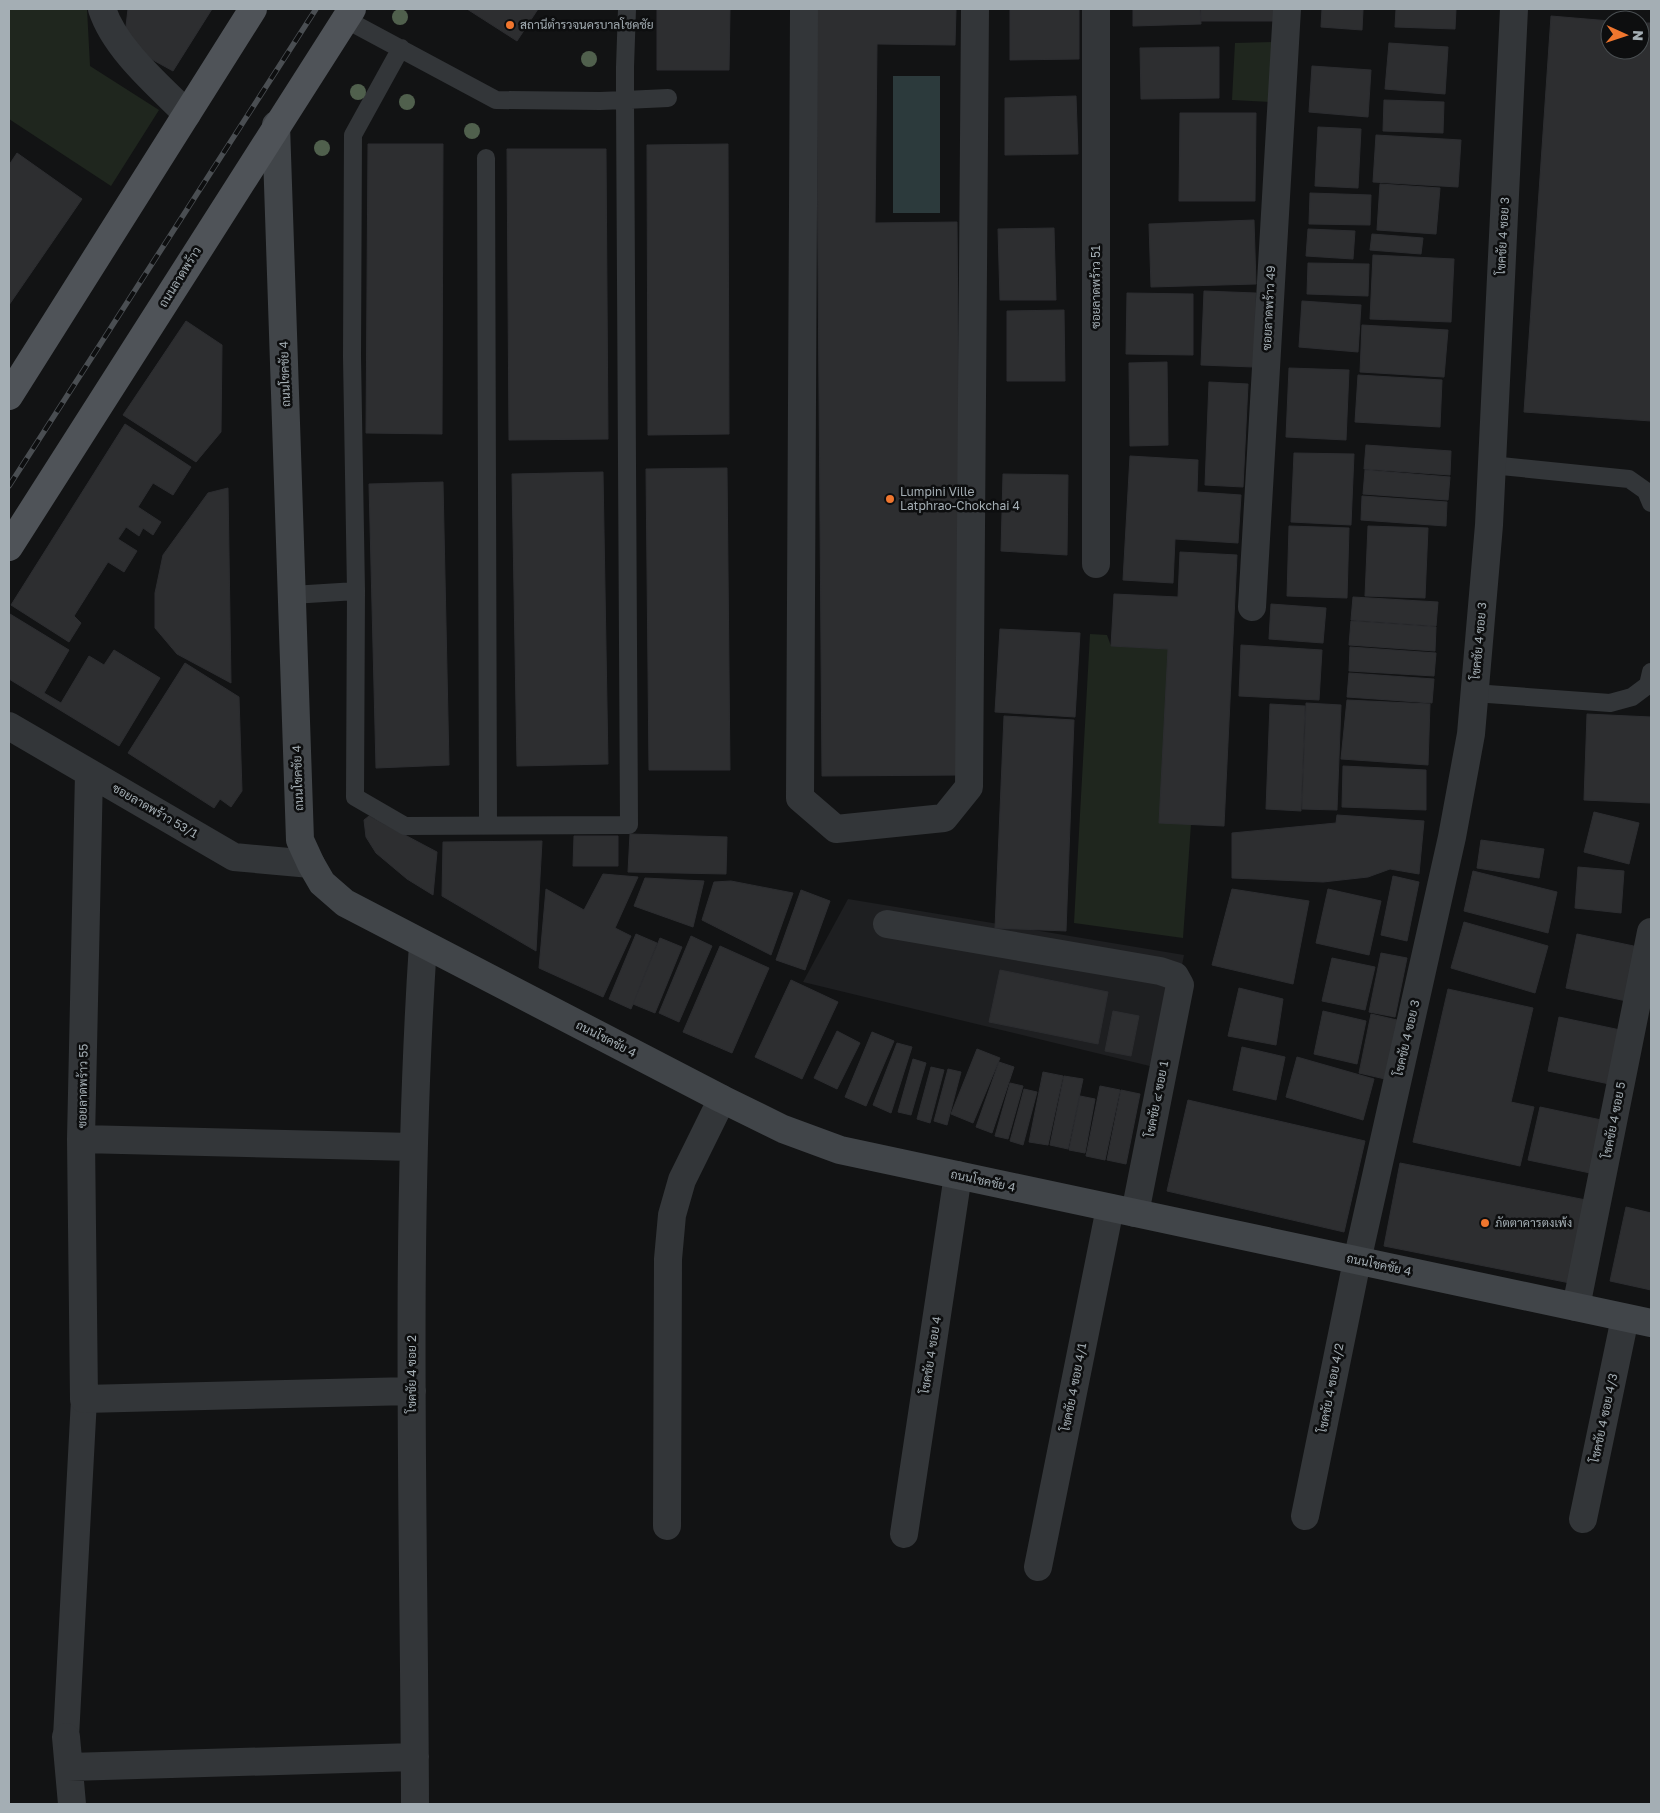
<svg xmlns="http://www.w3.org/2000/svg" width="1660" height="1813" font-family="'Golos Text',Sarabun,sans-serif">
	<rect width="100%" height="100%" fill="#121314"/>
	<path fill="#1e1f21" d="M 848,899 L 1184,955 L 1162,1069 L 803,982 Z"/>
	<path fill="#1f261e" d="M 9,9 L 87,9 L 90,66 L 159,110 L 111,186 L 9,119 Z
		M 1273,42 L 1271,102 L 1232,100 L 1235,43 Z
		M 1090,634 L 1107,635 L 1111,646 L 1168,649 L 1191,824 L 1183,938 L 1074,923 Z"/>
	<path fill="#2c3a3c" d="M 893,76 L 940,76 L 940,213 L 893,213 Z"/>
	<path fill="#2d2e30" stroke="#2c2d30" d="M 128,9 L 212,9 L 173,71 L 124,44 Z
		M 467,9 L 538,9 L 517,41 Z
		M 657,9 L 730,9 L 729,70 L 657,70 Z
		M 816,9 L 956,9 L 955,45 L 877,44 L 875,223 L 957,222 L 962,775 L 822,776 Z
		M 1010,9 L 1079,9 L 1079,59 L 1010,60 Z
		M 1133,9 L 1200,9 L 1201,24 L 1133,26 Z
		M 1201,9 L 1279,9 L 1279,21 L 1201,21 Z
		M 1322,9 L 1363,10 L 1362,30 L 1321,27 Z
		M 1396,9 L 1456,9 L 1455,29 L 1395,27 Z
		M 1551,16 L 1610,21 L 1610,50 L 1640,50 L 1640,23 L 1651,23 L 1651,421 L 1524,412 Z
		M 1389,43 L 1448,47 L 1445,94 L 1385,89 Z
		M 1219,47 L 1219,98 L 1141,99 L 1140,48 Z
		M 1312,66 L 1371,70 L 1368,117 L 1309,112 Z
		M 1076,96 L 1078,154 L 1005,155 L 1005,98 Z
		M 1384,100 L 1444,102 L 1443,133 L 1383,131 Z
		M 1180,113 L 1256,113 L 1255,201 L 1179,201 Z
		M 1318,127 L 1361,129 L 1358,188 L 1315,186 Z
		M 1376,135 L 1461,140 L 1458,187 L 1373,182 Z
		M 368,144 L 443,144 L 442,434 L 366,433 Z
		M 728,144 L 729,434 L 648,435 L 647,145 Z
		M 507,149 L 606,149 L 608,439 L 509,440 Z
		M 17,153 L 82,199 L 9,305 L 9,165 Z
		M 1380,184 L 1440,188 L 1436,234 L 1377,230 Z
		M 1310,193 L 1371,195 L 1370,225 L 1309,224 Z
		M 1254,220 L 1256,284 L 1151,287 L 1149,224 Z
		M 1054,228 L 1056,300 L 1000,300 L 998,229 Z
		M 1308,229 L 1355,231 L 1353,259 L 1306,256 Z
		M 1372,234 L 1423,238 L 1421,254 L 1370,250 Z
		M 1373,255 L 1454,259 L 1451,322 L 1370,319 Z
		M 1308,263 L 1369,264 L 1368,296 L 1307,294 Z
		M 1204,291 L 1256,293 L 1254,367 L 1201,365 Z
		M 1127,293 L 1193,294 L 1193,355 L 1126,354 Z
		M 1302,301 L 1361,305 L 1358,352 L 1299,347 Z
		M 1064,310 L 1065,381 L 1007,381 L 1007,311 Z
		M 186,321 L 222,345 L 221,432 L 196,462 L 123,415 Z
		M 1362,325 L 1448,330 L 1444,377 L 1360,372 Z
		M 1167,362 L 1168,445 L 1130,446 L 1129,363 Z
		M 1289,368 L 1349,370 L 1346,440 L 1286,437 Z
		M 1358,375 L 1442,380 L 1440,427 L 1355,422 Z
		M 1209,382 L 1248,384 L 1243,487 L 1205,485 Z
		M 125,424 L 191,467 L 173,495 L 153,483 L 138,507 L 161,522 L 153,535 L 143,528 L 139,536 L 126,527 L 118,539 L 137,551 L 124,572 L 108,562 L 74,616 L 81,623 L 69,642 L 11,605 Z
		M 1366,445 L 1451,451 L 1450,475 L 1364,469 Z
		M 1294,453 L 1354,454 L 1351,525 L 1291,522 Z
		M 1130,456 L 1198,460 L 1197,492 L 1241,495 L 1238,543 L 1175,539 L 1173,583 L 1123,580 Z
		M 727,468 L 730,770 L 649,770 L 646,469 Z
		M 1365,470 L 1450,477 L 1448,500 L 1363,494 Z
		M 603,472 L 608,764 L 517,766 L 512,474 Z
		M 1003,474 L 1068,475 L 1067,555 L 1001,551 Z
		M 443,482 L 449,765 L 376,768 L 369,484 Z
		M 228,488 L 231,683 L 177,654 L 155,628 L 155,593 L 163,555 L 208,493 Z
		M 1362,496 L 1447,502 L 1446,526 L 1361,520 Z
		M 1289,526 L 1349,528 L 1347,598 L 1287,596 Z
		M 1368,526 L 1428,528 L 1425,598 L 1365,596 Z
		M 1180,552 L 1237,555 L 1224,826 L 1159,823 L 1168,649 L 1111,646 L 1114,594 L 1178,597 Z
		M 1353,597 L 1438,602 L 1436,626 L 1351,620 Z
		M 1271,604 L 1326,608 L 1323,643 L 1269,639 Z
		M 10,614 L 69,650 L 44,693 L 61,703 L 89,656 L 104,665 L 114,650 L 160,678 L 119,746 L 9,679 L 9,617 Z
		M 1351,621 L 1436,627 L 1435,651 L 1349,645 Z
		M 1000,629 L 1080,633 L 1075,717 L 995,712 Z
		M 1241,645 L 1322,650 L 1319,700 L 1239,696 Z
		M 1350,647 L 1436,653 L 1434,676 L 1349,671 Z
		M 185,663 L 239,697 L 242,791 L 231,807 L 220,799 L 214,808 L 128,753 Z
		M 1349,673 L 1434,679 L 1432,703 L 1347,697 Z
		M 1347,700 L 1430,704 L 1428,765 L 1341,759 Z
		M 1306,703 L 1341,705 L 1337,810 L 1302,809 Z
		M 1270,704 L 1305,706 L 1301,811 L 1266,809 Z
		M 1587,714 L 1651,717 L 1651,803 L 1584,800 Z
		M 1004,716 L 1074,720 L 1066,931 L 995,928 Z
		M 1343,766 L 1426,770 L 1426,810 L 1342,807 Z
		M 1594,812 L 1639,823 L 1629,864 L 1584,852 Z
		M 1337,815 L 1424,821 L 1419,874 L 1390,869 L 1368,877 L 1323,882 L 1232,878 L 1232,833 L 1336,823 Z
		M 369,816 L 437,852 L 433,895 L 407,879 L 376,853 L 366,837 L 364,820 Z
		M 630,834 L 727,837 L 726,874 L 628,872 Z
		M 574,836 L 618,836 L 618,866 L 573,866 Z
		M 1481,840 L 1544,849 L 1539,878 L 1477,868 Z
		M 542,841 L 536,951 L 442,896 L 443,842 Z
		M 1578,867 L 1624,871 L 1621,913 L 1575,908 Z
		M 1473,871 L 1557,892 L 1548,933 L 1464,911 Z
		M 603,874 L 638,877 L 615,928 L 631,936 L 603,997 L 539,968 L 546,889 L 584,910 Z
		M 1393,876 L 1419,882 L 1407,941 L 1381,935 Z
		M 645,878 L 704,881 L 693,927 L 634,906 Z
		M 731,881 L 793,893 L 771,955 L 702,920 L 714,882 Z
		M 1232,889 L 1309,901 L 1293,984 L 1212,965 Z
		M 1328,889 L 1381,901 L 1369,955 L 1316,943 Z
		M 801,890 L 830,901 L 805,970 L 776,960 Z
		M 1464,922 L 1548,946 L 1535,993 L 1451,968 Z
		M 636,934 L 657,943 L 631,1009 L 609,999 Z
		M 1577,934 L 1643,948 L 1631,1002 L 1566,988 Z
		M 691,936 L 712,946 L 679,1022 L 659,1013 Z
		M 660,938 L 682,947 L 655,1013 L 633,1004 Z
		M 720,946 L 769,968 L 732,1053 L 683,1032 Z
		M 1381,953 L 1407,958 L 1395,1017 L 1369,1012 Z
		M 1332,958 L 1375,967 L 1365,1010 L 1322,1001 Z
		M 1000,970 L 1108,992 L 1098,1044 L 989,1022 Z
		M 791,980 L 838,1002 L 802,1079 L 755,1057 Z
		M 1239,988 L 1283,999 L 1276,1045 L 1228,1036 Z
		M 1448,989 L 1533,1008 L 1511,1102 L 1534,1107 L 1520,1166 L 1413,1142 Z
		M 1113,1011 L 1139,1016 L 1131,1056 L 1105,1051 Z
		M 1323,1011 L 1366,1021 L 1357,1064 L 1314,1054 Z
		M 1371,1014 L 1397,1020 L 1385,1079 L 1359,1073 Z
		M 1559,1017 L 1625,1031 L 1614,1085 L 1548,1071 Z
		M 837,1031 L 860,1043 L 837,1089 L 814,1078 Z
		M 872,1032 L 894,1041 L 866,1106 L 845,1097 Z
		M 897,1043 L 912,1047 L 891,1113 L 873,1105 Z
		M 1242,1047 L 1285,1057 L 1276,1100 L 1233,1090 Z
		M 977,1049 L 1000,1058 L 973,1123 L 951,1114 Z
		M 1297,1057 L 1374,1079 L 1363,1120 L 1286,1097 Z
		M 913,1059 L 926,1063 L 911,1115 L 898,1112 Z
		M 999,1062 L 1014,1067 L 992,1133 L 976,1127 Z
		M 931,1067 L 944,1070 L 930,1123 L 917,1119 Z
		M 948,1069 L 961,1072 L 947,1125 L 934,1121 Z
		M 1043,1072 L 1063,1076 L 1048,1145 L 1029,1142 Z
		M 1064,1076 L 1083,1079 L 1068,1149 L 1050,1145 Z
		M 1010,1083 L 1023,1086 L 1008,1139 L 995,1136 Z
		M 1100,1086 L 1120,1090 L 1105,1160 L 1086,1156 Z
		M 1024,1089 L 1037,1092 L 1023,1145 L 1010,1141 Z
		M 1121,1090 L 1140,1094 L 1126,1164 L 1107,1160 Z
		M 1080,1096 L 1095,1099 L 1085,1153 L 1069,1150 Z
		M 1188,1100 L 1365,1141 L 1344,1232 L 1167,1191 Z
		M 1540,1107 L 1606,1121 L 1595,1174 L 1528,1160 Z
		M 1400,1163 L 1586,1200 L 1570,1283 L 1384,1246 Z
		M 1626,1207 L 1651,1213 L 1651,1290 L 1610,1281 Z"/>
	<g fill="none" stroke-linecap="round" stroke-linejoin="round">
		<path stroke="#333639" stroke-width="18" d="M 345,19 L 496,100 L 600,101 L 625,100 L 625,67 L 627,9
			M 401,48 L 353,135 L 352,357 L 356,591 L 355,797 L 405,826 L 629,825 L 625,100 L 668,98
			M 486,158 L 488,824
			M 1491,465 L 1629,479 L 1646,491 L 1651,503
			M 292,595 L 356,591
			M 1474,693 L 1610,703 L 1632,697 L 1648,685 L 1651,672"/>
		<path stroke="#333639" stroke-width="26" d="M 66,1737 L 84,1399"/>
		<path stroke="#333639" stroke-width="28" d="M 102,9 C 115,49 158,85 187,114
			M 804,9 L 800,798 L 836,829 L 944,818 L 969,787 L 975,9
			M 1096,9 L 1096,564
			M 1252,607 L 1287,9
			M 9,726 L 234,857 L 311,864
			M 89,773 L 81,1139 L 84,1399 L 412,1391
			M 887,924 L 1160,971 L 1175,976 L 1180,985 L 1135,1213
			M 81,1139 L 413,1147
			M 1576,1307 L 1651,932
			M 1305,1516 L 1357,1261 L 1452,837 L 1471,734 L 1489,525 L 1514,9
			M 1583,1519 L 1625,1318
			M 667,1526 L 668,1259 L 672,1215 L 682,1180 L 722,1099
			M 904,1534 L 958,1175
			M 1038,1567 L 1110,1208
			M 66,1737 L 72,1804
			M 69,1767 L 415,1757
			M 415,1804 C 414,1517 404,1230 423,944"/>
		<path stroke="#414549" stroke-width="28" d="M 276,125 L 300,840 L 311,864 L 322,883 L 345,903 L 722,1099 L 783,1129 L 840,1150 L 1651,1323"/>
		<path stroke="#4f5358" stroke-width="28" d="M 9,396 L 253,9
			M 9,547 L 352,9"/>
		<defs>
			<path id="rail" d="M 9,486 L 316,9"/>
		</defs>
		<use href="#rail" stroke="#4a4e52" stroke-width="5.5"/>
		<use href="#rail" stroke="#0d0e0f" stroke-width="4" stroke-dasharray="11" stroke-linecap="butt"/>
	</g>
	<g fill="#50604d">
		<circle cx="400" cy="17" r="8"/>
		<circle cx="589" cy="59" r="8"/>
		<circle cx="358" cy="92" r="8"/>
		<circle cx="407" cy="102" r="8"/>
		<circle cx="472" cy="131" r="8"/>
		<circle cx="322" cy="148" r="8"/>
	</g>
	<g fill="#f0762e" stroke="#0d0e0f" stroke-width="2">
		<circle cx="510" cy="25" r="5"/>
		<circle cx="890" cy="499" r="5"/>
		<circle cx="1485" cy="1223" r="5"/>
	</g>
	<g text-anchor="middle" stroke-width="5" stroke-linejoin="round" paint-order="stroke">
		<g font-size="12" fill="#a4aeb4" stroke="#0d0e0f" text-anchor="start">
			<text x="520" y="29">สถานีตำรวจนครบาลโชคชัย</text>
			<text x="900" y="496">Lumpini Ville<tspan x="900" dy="14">Latphrao-Chokchai 4</tspan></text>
			<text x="1495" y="1227">ภัตตาคารตงเพ้ง</text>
		</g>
		<g font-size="12" fill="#a4aeb4" stroke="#0d0e0f">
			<text transform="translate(1503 236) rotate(-87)" y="4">โชคชัย 4 ซอย 3</text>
			<text transform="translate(180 277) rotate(-58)" y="4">ถนนลาดพร้าว</text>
			<text transform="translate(1096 287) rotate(-90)" y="4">ซอยลาดพร้าว 51</text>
			<text transform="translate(1269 308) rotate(-87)" y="4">ซอยลาดพร้าว 49</text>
			<text transform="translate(285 374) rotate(-92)" y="4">ถนนโชคชัย 4</text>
			<text transform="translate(1479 641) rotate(-85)" y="4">โชคชัย 4 ซอย 3</text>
			<text transform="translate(298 778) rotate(-92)" y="4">ถนนโชคชัย 4</text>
			<text transform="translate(155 811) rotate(30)" y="4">ซอยลาดพร้าว 53/1</text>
			<text transform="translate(1407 1038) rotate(-77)" y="4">โชคชัย 4 ซอย 3</text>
			<text transform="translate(606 1039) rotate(27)" y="4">ถนนโชคชัย 4</text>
			<text transform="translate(83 1086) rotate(-89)" y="4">ซอยลาดพร้าว 55</text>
			<text transform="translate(1157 1099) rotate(-79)" y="4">โชคชัย ๔ ซอย 1</text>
			<text transform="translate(1614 1120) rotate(-79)" y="4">โชคชัย 4 ซอย 5</text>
			<text transform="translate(983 1181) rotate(12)" y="4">ถนนโชคชัย 4</text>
			<text transform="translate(1379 1265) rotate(12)" y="4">ถนนโชคชัย 4</text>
			<text transform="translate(931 1355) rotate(-81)" y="4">โชคชัย 4 ซอย 4</text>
			<text transform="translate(412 1374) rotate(-90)" y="4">โชคชัย 4 ซอย 2</text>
			<text transform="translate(1074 1387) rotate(-79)" y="4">โชคชัย 4 ซอย 4/1</text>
			<text transform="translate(1331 1388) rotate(-79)" y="4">โชคชัย 4 ซอย 4/2</text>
			<text transform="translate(1604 1418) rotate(-78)" y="4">โชคชัย 4 ซอย 4/3</text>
		</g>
	</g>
	<rect width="1660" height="1813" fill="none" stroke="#a4aeb4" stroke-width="20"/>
	<g transform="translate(1625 35) rotate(93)"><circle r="24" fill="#0d0e0f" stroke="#494e51"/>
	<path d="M0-4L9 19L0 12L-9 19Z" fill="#f0762e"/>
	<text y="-8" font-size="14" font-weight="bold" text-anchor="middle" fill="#a4aeb4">N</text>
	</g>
</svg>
